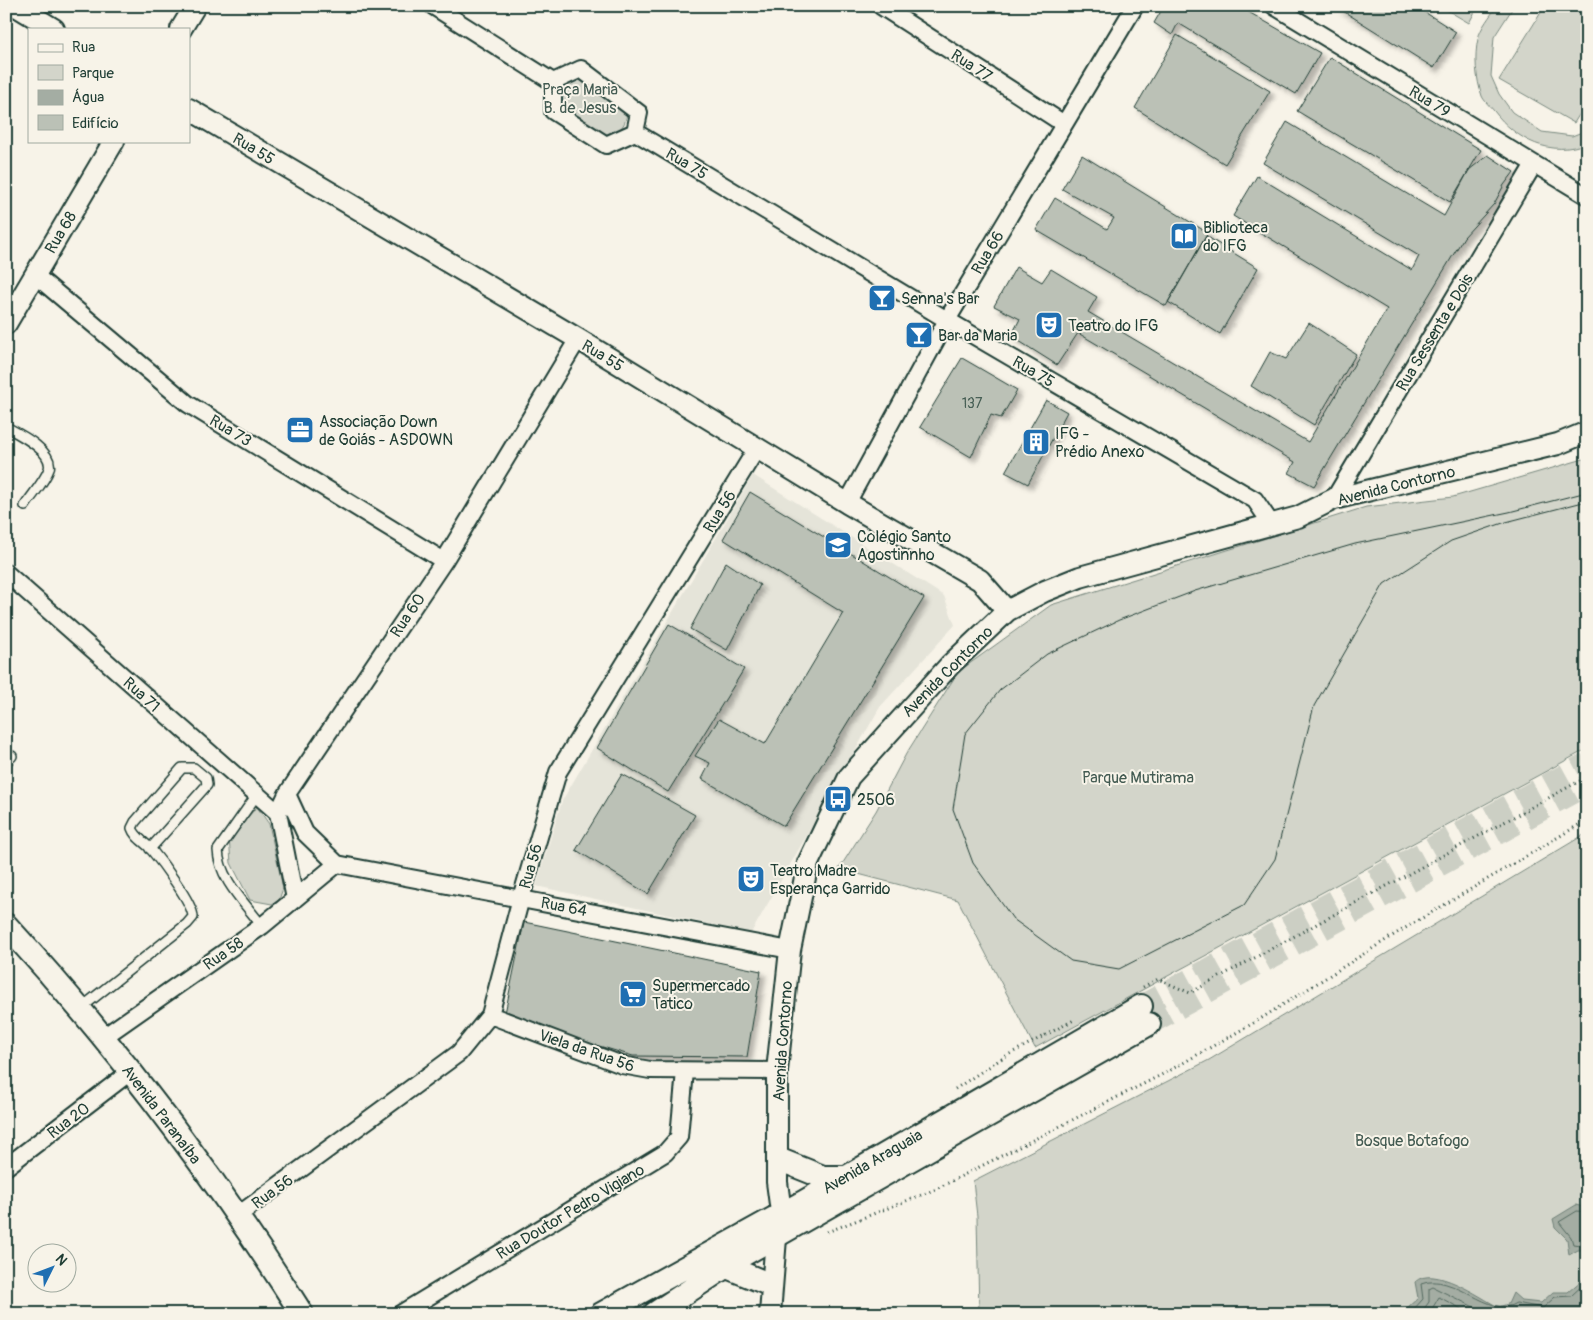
<svg xmlns="http://www.w3.org/2000/svg" width="1593" height="1320" font-family="Pangolin,sans-serif">
	<defs>
		<filter id="shadow"><feDropShadow dx="4.5" dy="4.5" stdDeviation="2.5" flood-color="#0004"/></filter>
	</defs>
	<rect width="100%" height="100%" fill="#f7f3e8"/>
	<filter id="ink" filterUnits="userSpaceOnUse"><feTurbulence type="fractalNoise" baseFrequency=".02" numOctaves="2"/><feDisplacementMap in="SourceGraphic" scale="10" xChannelSelector="R" yChannelSelector="G"/><feConvolveMatrix kernelMatrix="1 2 1 2 8 2 1 2 1" color-interpolation-filters="sRGB"/></filter>
	<g filter="url(#ink)">
		<path fill="#e5e4d9" d="M 753,475 L 944,596 L 955,625 L 880,707 L 751,933 L 536,886 L 562,801 Z"/>
		<path fill="#d3d5ca" stroke="#79897f" d="M 1440,6 L 1478,6 L 1469,23 Z
			M 1497,6 L 1514,6 L 1494,37 L 1491,76 L 1499,94 L 1512,112 L 1542,132 L 1572,136 L 1587,130 L 1587,143 C 1551,158 1516,140 1494,111 C 1490,106 1484,101 1482,96 C 1476,79 1474,56 1478,39 C 1480,28 1491,15 1497,6 Z
			M 1545,6 L 1587,6 L 1587,102 L 1574,123 L 1499,80 Z
			M 580,76 L 627,110 C 627,124 621,130 609,137 L 561,108 L 558,87 Z
			M 1587,458 L 1587,749 L 1035,1048 L 958,900 L 839,869 L 876,811 L 906,754 L 958,672 L 1051,605 L 1366,507 L 1453,497 Z
			M 257,807 L 269,824 L 283,888 L 279,900 L 272,904 L 250,900 L 231,863 L 229,837 Z
			M 1587,833 L 1587,1314 L 979,1314 L 977,1216 L 973,1181 L 1209,1060 Z"/>
		<path fill="#a4ada3" stroke="#6f8077" d="M 1576,1205 L 1587,1208 L 1587,1262 L 1584,1250 L 1578,1250 L 1569,1255 L 1567,1239 L 1555,1227 L 1553,1219 Z
			M 1587,1269 L 1587,1314 L 1409,1314 L 1407,1308 L 1418,1298 L 1415,1282 C 1433,1264 1480,1297 1498,1307 L 1508,1304 L 1513,1293 L 1522,1301 L 1541,1303 L 1553,1292 L 1568,1292 L 1582,1280 Z"/>
		<g fill="none" stroke-linecap="round" stroke-linejoin="round">
			<path stroke="#546a60" stroke-width="1" d="M 1587,1212 L 1577,1211 L 1559,1222 L 1571,1237 L 1573,1244 L 1587,1246
				M 1413,1314 L 1414,1309 L 1423,1299 L 1421,1284 C 1453,1271 1491,1320 1516,1303 L 1543,1308 L 1555,1297 L 1571,1296 L 1587,1281
				M 1420,1314 L 1429,1302 L 1429,1289 L 1433,1287 L 1488,1314
				M 1429,1314 L 1439,1297 L 1471,1314"/>
		</g>
		<path fill="#bbc1b6" stroke="#1f3d34" filter="url(#shadow)" d="M 1164,6 L 1238,6 L 1320,53 L 1296,94 L 1178,23 L 1172,35 L 1154,23 Z
			M 1335,6 L 1415,6 L 1456,32 L 1434,68 Z
			M 1177,35 L 1270,91 L 1225,164 L 1135,108 Z
			M 1330,57 L 1481,150 L 1450,202 L 1297,111 Z
			M 1287,122 L 1444,216 L 1469,170 L 1488,155 L 1514,172 L 1504,185 L 1494,204 L 1464,237 L 1314,486 L 1289,473 L 1295,462 L 1078,333 L 1057,365 L 1011,336 L 1020,319 L 994,306 L 1016,267 L 1042,282 L 1051,269 L 1097,297 L 1088,312 L 1308,442 L 1387,309 L 1233,216 L 1257,176 L 1412,270 L 1419,256 L 1263,163 Z
			M 1082,155 L 1208,233 L 1166,306 L 1036,230 L 1055,198 L 1107,229 L 1114,218 L 1062,189 Z
			M 1206,236 L 1258,268 L 1220,334 L 1168,302 Z
			M 1309,323 L 1356,354 L 1314,425 L 1251,386 L 1270,352 L 1286,359 Z
			M 962,358 L 1017,390 L 1001,418 L 991,415 L 971,457 L 920,427 Z
			M 1046,400 L 1067,412 L 1028,484 L 1005,472 Z
			M 750,492 L 924,598 L 784,826 L 702,779 L 710,763 L 695,756 L 719,719 L 765,744 L 843,613 L 723,539 Z
			M 726,562 L 760,585 L 727,650 L 690,629 Z
			M 669,624 L 744,669 L 668,792 L 597,748 Z
			M 622,774 L 695,815 L 648,894 L 576,850 Z
			M 524,922 L 761,971 L 747,1057 L 633,1056 L 504,1018 Z"/>
		<g fill="none" stroke-linecap="round" stroke-linejoin="round">
			<path stroke="#cccfc4" stroke-width="22" stroke-dasharray="22 11" stroke-linecap="butt" d="M 1141,1006 L 1587,763
				M 1149,1024 L 1587,785"/>
			<defs>
				<path id="service" d="M 6,427 C 19,434 54,451 49,469 C 45,481 32,495 25,506
					M 6,762 L 12,756
					M 256,796 L 218,850 C 219,879 245,903 262,926
					M 81,1008 L 187,924 L 193,917 C 193,903 160,860 150,848 C 143,841 135,837 132,828 L 135,822 L 182,768 L 194,768 L 206,778 L 207,785 L 150,849"/>
				<path id="minor" d="M 433,6 L 553,82
					M 881,6 L 1064,124
					M 1274,6 L 1587,196
					M 553,82 L 553,111 L 606,145 L 635,132
					M 553,82 L 581,69 L 639,113 L 635,132
					M 635,132 L 947,320 L 1255,500 L 1272,525
					M 35,275 L 188,404 L 444,561
					M 1334,499 L 1534,164
					M 847,503 L 947,320 L 1135,6
					M 6,573 L 278,813
					M 287,794 L 305,833 L 337,864
					M 337,864 L 790,950
					M 295,899 L 278,813 L 287,794 L 444,561 L 578,339
					M 490,1015 L 622,1065 L 650,1070 L 777,1071
					M 105,1036 L 262,926 L 337,864
					M 6,1167 L 130,1072
					M 237,1216 L 459,1053 L 490,1015 L 521,898 L 558,772 L 757,448
					M 400,1314 L 665,1153 L 679,1137 L 685,1071"/>
				<path id="tertiary" d="M 16,6 L 54,29
					M 181,29 L 195,6
					M 189,109 L 578,339 L 847,503 L 980,580 L 1007,611
					M 6,324 L 114,141
					M 770,1314 L 776,1238 L 781,1212 L 777,1182 L 777,1071 L 790,950 L 808,863 L 849,777 L 950,665 L 1007,611 L 1045,591 L 1080,577 L 1298,517 L 1334,499 L 1558,444 L 1587,432"/>
				<path id="secondary" d="M 6,925 C 116,1045 215,1176 302,1314
					M 778,1159 L 823,1177 L 844,1177
					M 727,1267 L 771,1285
					M 601,1314 L 805,1201 L 1141,1006
					M 654,1314 L 743,1255 L 1149,1024"/>
			</defs>
			<use href="#service" stroke="#1f3d34" stroke-width="12"/>
			<use href="#minor" stroke="#1f3d34" stroke-width="20"/>
			<use href="#tertiary" stroke="#1f3d34" stroke-width="24"/>
			<use href="#secondary" stroke="#1f3d34" stroke-width="26"/>
			<path stroke="#1f3d34" stroke-width="3" stroke-dasharray="1 4" stroke-linecap="butt" d="M 1143,987 L 1158,979 L 1190,993 L 1587,777
				M 955,1089 L 1004,1057 L 1074,1020
				M 827,1232 L 934,1190 L 1167,1072 L 1257,1021 L 1397,933 L 1587,820"/>
			<use href="#service" stroke="#f7f3e8" stroke-width="9"/>
			<use href="#minor" stroke="#f7f3e8" stroke-width="16"/>
			<use href="#tertiary" stroke="#f7f3e8" stroke-width="20"/>
			<use href="#secondary" stroke="#f7f3e8" stroke-width="22"/>
			<path stroke="#1f3d34" stroke-width="1" d="M 1587,492 L 1509,512 L 1355,544 L 1195,591 L 1119,620 L 1047,654 L 1000,690 L 965,734 L 953,809 L 973,863 L 1013,919 L 1071,961 L 1119,969 L 1244,905 L 1275,859 L 1314,706 L 1384,584 L 1451,541 L 1506,522 L 1587,501"/>
		</g>
	</g>
	<defs>
		<symbol id="library-square" viewBox="-11 -11 22 22"><rect x="-9" y="-9" width="18" height="18" rx="4" fill="#1f6fb2" stroke="#f7f3e8"/><path d="M-6-4Q-3-5.5-.7-3.5V5Q-3 3-6 4ZM6-4Q3-5.5 .7-3.5V5Q3 3 6 4Z" fill="#fff"/></symbol>
		<symbol id="bar-square" viewBox="-11 -11 22 22"><rect x="-9" y="-9" width="18" height="18" rx="4" fill="#1f6fb2" stroke="#f7f3e8"/><path d="M-6-5H6L.8 .8V4.5H3.5V6h-7V4.5H-.8V.8Z" fill="#fff"/></symbol>
		<symbol id="theatre-square" viewBox="-11 -11 22 22"><rect x="-9" y="-9" width="18" height="18" rx="4" fill="#1f6fb2" stroke="#f7f3e8"/><path d="M-5-5.5Q0-4 5-5.5V0Q5 5 0 6Q-5 5-5 0ZM-3.3-2.5H-1v1.5H-3.3ZM1-2.5H3.3v1.5H1ZM-2.8 1Q0 5.5 2.8 1Z" fill="#fff"/></symbol>
		<symbol id="office-square" viewBox="-11 -11 22 22"><rect x="-9" y="-9" width="18" height="18" rx="4" fill="#1f6fb2" stroke="#f7f3e8"/><path d="M-6-3h4V-5.5h4V-3h4V5H-6ZM-1-4.5V-3h2v-1.5ZM-6 0V1H6V0Z" fill="#fff"/></symbol>
		<symbol id="building-square" viewBox="-11 -11 22 22"><rect x="-9" y="-9" width="18" height="18" rx="4" fill="#1f6fb2" stroke="#f7f3e8"/><path d="M-4-6H4V6H1V3H-1V6H-4ZM-2.5-4.3h1.7v1.8h-1.7ZM.8-4.3h1.7v1.8H.8ZM-2.5-1h1.7V.8h-1.7ZM.8-1h1.7V.8H.8Z" fill="#fff"/></symbol>
		<symbol id="school-square" viewBox="-11 -11 22 22"><rect x="-9" y="-9" width="18" height="18" rx="4" fill="#1f6fb2" stroke="#f7f3e8"/><path d="M0-5L7-2L0 1L-7-2ZM-4 1L0 2.5L4 1V4Q0 6-4 4Z" fill="#fff"/></symbol>
		<symbol id="bus-square" viewBox="-11 -11 22 22"><rect x="-9" y="-9" width="18" height="18" rx="4" fill="#1f6fb2" stroke="#f7f3e8"/><path d="M-5-6H5V4H4V6H2V4H-2V6H-4V4H-5ZM-3.5-4V0h7V-4ZM-3.5 1.2v1.5H-2V1.2ZM2 1.2v1.5H3.5V1.2Z" fill="#fff"/></symbol>
		<symbol id="supermarket-square" viewBox="-11 -11 22 22"><rect x="-9" y="-9" width="18" height="18" rx="4" fill="#1f6fb2" stroke="#f7f3e8"/><path d="M-6-5.5h2.5l.6 2H6L4.5 2H-2.5L-4.4-4H-6ZM-1.5 3.2a1.3 1.3 0 1 0 .1 0ZM3 3.2a1.3 1.3 0 1 0 .1 0Z" fill="#fff"/></symbol>
	</defs>
	<g fill-rule="evenodd">
		<use href="#library-square" x="1168" y="220" width="32" height="32"/>
		<use href="#bar-square" x="866" y="282" width="32" height="32"/>
		<use href="#theatre-square" x="1033" y="309" width="32" height="32"/>
		<use href="#bar-square" x="903" y="319" width="32" height="32"/>
		<use href="#office-square" x="284" y="414" width="32" height="32"/>
		<use href="#building-square" x="1020" y="426" width="32" height="32"/>
		<use href="#school-square" x="822" y="529" width="32" height="32"/>
		<use href="#bus-square" x="822" y="783" width="32" height="32"/>
		<use href="#theatre-square" x="735" y="863" width="32" height="32"/>
		<use href="#supermarket-square" x="617" y="978" width="32" height="32"/>
	</g>
	<g text-anchor="middle" stroke-width="4" stroke-linejoin="round" paint-order="stroke">
		<g font-size="14" fill="#465e54">
			<text x="972" y="408">137</text>
		</g>
		<g font-size="16" fill="#1f3d34" stroke="#f7f3e8">
			<text transform="translate(972 65) rotate(33)" y="6">Rua 77</text>
			<text transform="translate(1430 101) rotate(31)" y="6">Rua 79</text>
			<text transform="translate(254 148) rotate(31)" y="6">Rua 55</text>
			<text transform="translate(687 163) rotate(31)" y="6">Rua 75</text>
			<text transform="translate(60 232) rotate(-59)" y="6">Rua 68</text>
			<text transform="translate(987 252) rotate(-59)" y="6">Rua 66</text>
			<text transform="translate(1434 332) rotate(-59)" y="6">Rua Sessenta e Dois</text>
			<text transform="translate(603 355) rotate(31)" y="6">Rua 55</text>
			<text transform="translate(1034 371) rotate(30)" y="6">Rua 75</text>
			<text transform="translate(231 430) rotate(31)" y="6">Rua 73</text>
			<text transform="translate(1396 485) rotate(-14)" y="6">Avenida Contorno</text>
			<text transform="translate(719 511) rotate(-58)" y="6">Rua 56</text>
			<text transform="translate(407 615) rotate(-56)" y="6">Rua 60</text>
			<text transform="translate(947 671) rotate(-45)" y="6">Avenida Contorno</text>
			<text transform="translate(142 694) rotate(42)" y="6">Rua 71</text>
			<text transform="translate(530 866) rotate(-74)" y="6">Rua 56</text>
			<text transform="translate(564 906) rotate(11)" y="6">Rua 64</text>
			<text transform="translate(223 953) rotate(-35)" y="6">Rua 58</text>
			<text transform="translate(782 1041) rotate(-86)" y="6">Avenida Contorno</text>
			<text transform="translate(587 1050) rotate(19)" y="6">Viela da Rua 56</text>
			<text transform="translate(162 1114) rotate(53)" y="6">Avenida Paranaíba</text>
			<text transform="translate(68 1120) rotate(-37)" y="6">Rua 20</text>
			<text transform="translate(872 1161) rotate(-30)" y="6">Avenida Araguaia</text>
			<text transform="translate(272 1191) rotate(-36)" y="6">Rua 56</text>
			<text transform="translate(570 1211) rotate(-31)" y="6">Rua Doutor Pedro Vigiano</text>
		</g>
		<g font-size="16" fill="#435b52" stroke="#f7f3e8">
			<text x="580" y="95">Praça Maria<tspan x="580" dy="18">B. de Jesus</tspan></text>
			<text x="1138" y="783">Parque Mutirama</text>
			<text x="1412" y="1146">Bosque Botafogo</text>
		</g>
		<g font-size="16" fill="#1f3d34" stroke="#f7f3e8" text-anchor="start">
			<text x="1203" y="233">Biblioteca<tspan x="1203" dy="18">do IFG</tspan></text>
			<text x="901" y="304">Senna's Bar</text>
			<text x="1068" y="331">Teatro do IFG</text>
			<text x="938" y="341">Bar da Maria</text>
			<text x="319" y="427">Associação Down<tspan x="319" dy="18">de Goiás - ASDOWN</tspan></text>
			<text x="1055" y="439">IFG -<tspan x="1055" dy="18">Prédio Anexo</tspan></text>
			<text x="857" y="542">Colégio Santo<tspan x="857" dy="18">Agostinnho</tspan></text>
			<text x="857" y="805">2506</text>
			<text x="770" y="876">Teatro Madre<tspan x="770" dy="18">Esperança Garrido</tspan></text>
			<text x="652" y="991">Supermercado<tspan x="652" dy="18">Tatico</tspan></text>
		</g>
	</g>
	<rect width="1593" height="1320" fill="none" stroke="#f7f3e8" stroke-width="25"/>
	<rect x="12" y="12" width="1568" height="1295" fill="none" stroke="#1f3d34" stroke-width="2" filter="url(#ink)"/>
	<rect x="28" y="28" width="162" height="115" fill="#f7f3e8" stroke="#a1aaa0"/>
	<rect x="38" y="44" width="25" height="8" fill="#f7f3e8" stroke="#a1aaa0"/>
	<text x="72" y="52" font-size="15" fill="#1f3d34">Rua</text>
	<rect x="38" y="65" width="25" height="15" fill="#d3d5ca" stroke="#a1aaa0"/>
	<text x="72" y="78" font-size="15" fill="#1f3d34">Parque</text>
	<rect x="38" y="90" width="25" height="15" fill="#a4ada3" stroke="#a1aaa0"/>
	<text x="72" y="102" font-size="15" fill="#1f3d34">Água</text>
	<rect x="38" y="115" width="25" height="15" fill="#bbc1b6" stroke="#a1aaa0"/>
	<text x="72" y="128" font-size="15" fill="#1f3d34">Edifício</text>
	<g transform="translate(52 1268) rotate(48)"><circle r="24" fill="#f7f3e8" stroke="#a1aaa0"/>
	<path d="M0-4L9 19L0 12L-9 19Z" fill="#1f6fb2"/>
	<text y="-8" font-size="14" font-weight="bold" text-anchor="middle" fill="#1f3d34">N</text>
	</g>
</svg>
